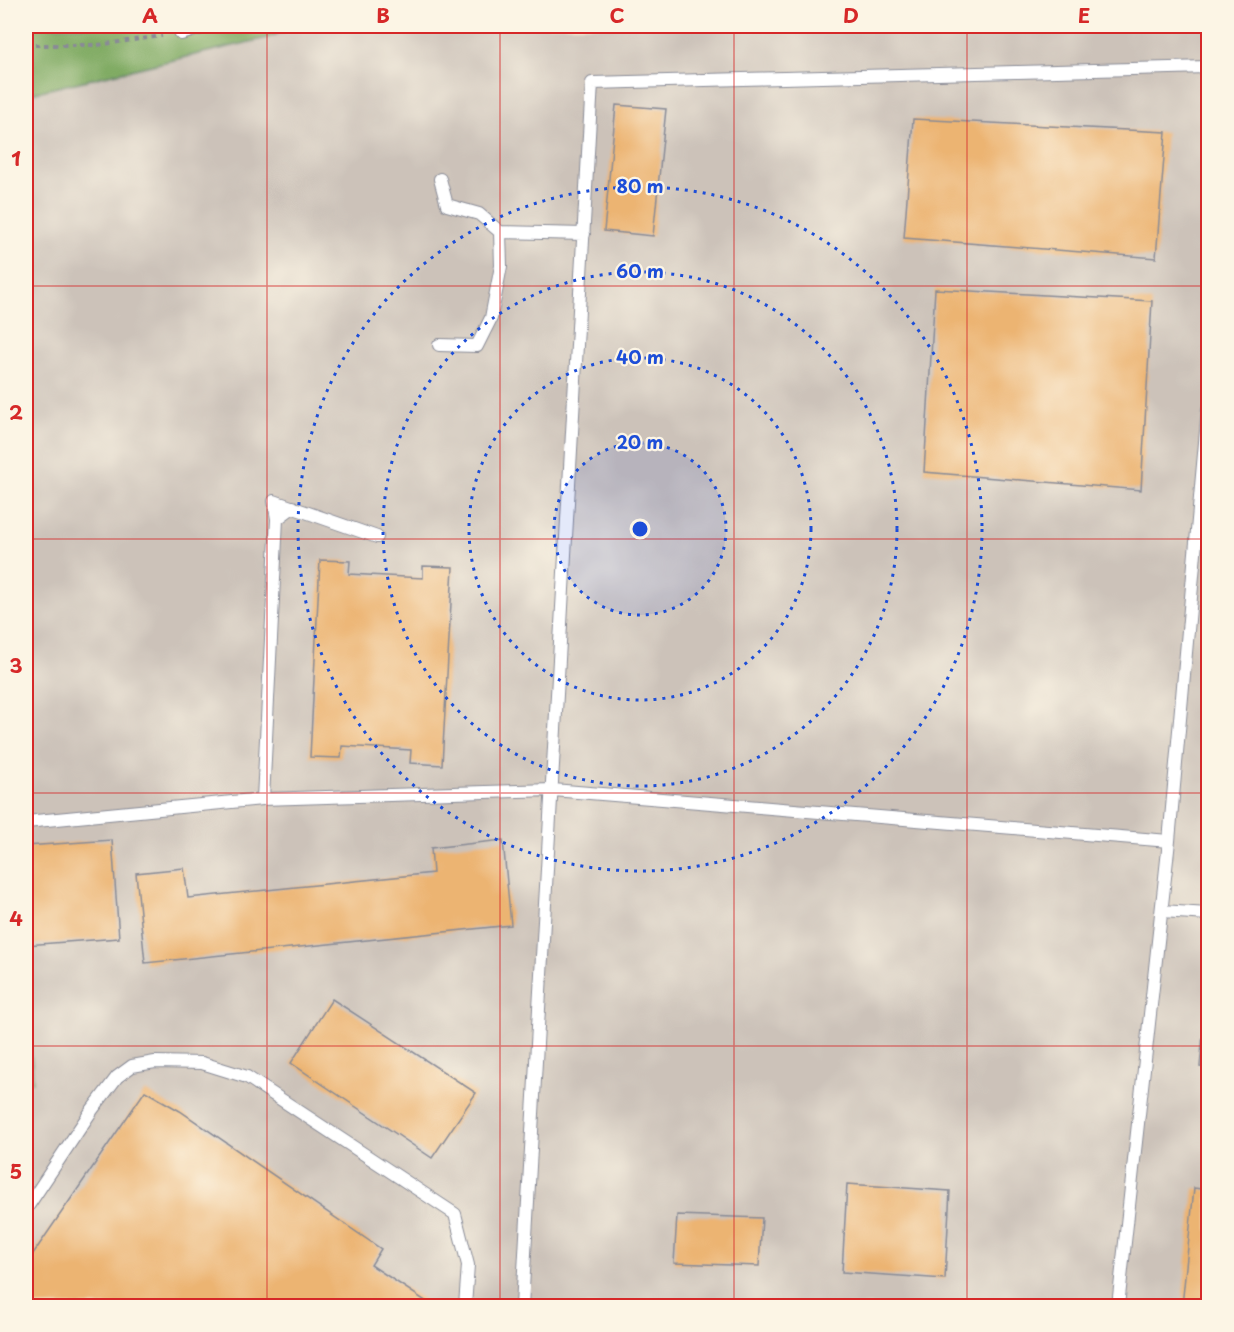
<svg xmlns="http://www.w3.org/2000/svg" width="1234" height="1332" font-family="'Playpen Sans',sans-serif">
	<rect width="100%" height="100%" fill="#fcf5e5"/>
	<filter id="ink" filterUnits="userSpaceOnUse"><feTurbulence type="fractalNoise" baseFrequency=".0167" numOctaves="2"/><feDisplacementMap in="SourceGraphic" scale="12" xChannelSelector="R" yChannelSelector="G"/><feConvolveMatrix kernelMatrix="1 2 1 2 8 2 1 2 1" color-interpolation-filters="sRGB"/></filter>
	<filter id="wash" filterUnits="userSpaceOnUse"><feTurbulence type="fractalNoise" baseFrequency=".008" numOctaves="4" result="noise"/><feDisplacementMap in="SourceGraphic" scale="24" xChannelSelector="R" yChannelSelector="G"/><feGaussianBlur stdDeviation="1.35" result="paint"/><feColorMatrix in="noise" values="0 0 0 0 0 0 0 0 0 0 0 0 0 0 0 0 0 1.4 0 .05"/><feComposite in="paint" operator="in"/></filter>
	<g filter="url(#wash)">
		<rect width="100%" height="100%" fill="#f7e7ce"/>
		<path fill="#ccc2b9" d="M 297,26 L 1208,26 L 1208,1306 L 26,1306 L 26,94 L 267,38 Z"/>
		<path fill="#a0c671" stroke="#5e7a68" stroke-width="1.5" d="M 26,1016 L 29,1016 L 33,1082 L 26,1082 Z"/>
		<path fill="#80ab63" stroke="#4e6d60" stroke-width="1.5" d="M 26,26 L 297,26 L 267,38 L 28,94 L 26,94 Z"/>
		<g id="blocks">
			<path fill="#ecb472" d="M 616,105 L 666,109 L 653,236 L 604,231 Z
				M 913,119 L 1166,132 L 1156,258 L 904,238 Z
				M 935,289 L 1152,301 L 1141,490 L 924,472 Z
				M 320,560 L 350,561 L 349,574 L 423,578 L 423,566 L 453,567 L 442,765 L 410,763 L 411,750 L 342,746 L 341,758 L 310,757 Z
				M 112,840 L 119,938 L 26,945 L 26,846 Z
				M 503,840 L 511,925 L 145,963 L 136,873 L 184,868 L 188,898 L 433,873 L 431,848 Z
				M 1207,989 L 1208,989 L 1208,1068 L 1200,1067 Z
				M 332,999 L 476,1093 L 432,1158 L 291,1063 Z
				M 145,1091 L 180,1111 L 381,1249 L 371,1265 L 433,1306 L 26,1306 L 26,1264 Z
				M 847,1184 L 950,1191 L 945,1279 L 842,1272 Z
				M 1194,1188 L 1208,1190 L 1208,1306 L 1182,1306 Z
				M 677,1215 L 762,1218 L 759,1266 L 674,1263 Z"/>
		</g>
	</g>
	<g filter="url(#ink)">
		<use href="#blocks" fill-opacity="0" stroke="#898b96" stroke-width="1.5"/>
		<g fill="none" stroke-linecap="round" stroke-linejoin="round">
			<defs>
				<path id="service" d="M 181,34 L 209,26
					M 440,179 L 447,205 L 479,214 L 500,232 L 584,234
					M 439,345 L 477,346 L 491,318 L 501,266 L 500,232
					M 293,507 L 277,519 L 274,501 L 377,537
					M 263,799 L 277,519
					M 26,822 L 263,799 L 553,790 L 1169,841 L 1208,409
					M 1162,911 L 1208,914
					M 26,1209 L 92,1110 L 117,1077 L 132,1066 L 155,1062 L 202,1063 L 247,1077 L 455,1214 L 468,1265 L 465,1306
					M 522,1306 L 592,83 L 1208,67
					M 1118,1306 L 1169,841"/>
			</defs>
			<use href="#service" stroke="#898b96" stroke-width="14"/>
			<path stroke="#898b96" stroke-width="4" stroke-dasharray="4.5 4.5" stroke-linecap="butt" d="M 26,45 L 98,45 L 162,36"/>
			<use href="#service" stroke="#fff" stroke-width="12"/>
		</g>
	</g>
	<path fill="none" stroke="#d62828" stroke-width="1.5" stroke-opacity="0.55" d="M 267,26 L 267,1306M 500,26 L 500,1306M 734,26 L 734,1306M 967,26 L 967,1306M 26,286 L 1208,286M 26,539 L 1208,539M 26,793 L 1208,793M 26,1046 L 1208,1046"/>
	<circle cx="640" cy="529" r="86" fill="#1d4ed8" fill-opacity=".12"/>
	<g fill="none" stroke="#1d4ed8" stroke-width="3" stroke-dasharray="3 6">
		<circle cx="640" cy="529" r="86"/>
		<circle cx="640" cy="529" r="171"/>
		<circle cx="640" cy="529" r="257"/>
		<circle cx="640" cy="529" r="342"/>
	</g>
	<circle cx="640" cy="529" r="9" fill="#1d4ed8" stroke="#fcf5e5" stroke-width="3"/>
	<g font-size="18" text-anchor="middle" font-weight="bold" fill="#1d4ed8" stroke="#fcf5e5" stroke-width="4.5" stroke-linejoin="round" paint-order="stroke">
		<text x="640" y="193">80 m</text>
		<text x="640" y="278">60 m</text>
		<text x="640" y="364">40 m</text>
		<text x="640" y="449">20 m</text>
	</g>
	<rect width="1234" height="1332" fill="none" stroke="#fcf5e5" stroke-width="66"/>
	<rect x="33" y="33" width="1168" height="1266" fill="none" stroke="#d62828" stroke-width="2"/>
	<g font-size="20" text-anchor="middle" font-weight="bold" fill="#d62828">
		<text x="150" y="23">A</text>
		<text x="383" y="23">B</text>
		<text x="617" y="23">C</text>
		<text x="851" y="23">D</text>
		<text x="1084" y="23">E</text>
		<text x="16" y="166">1</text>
		<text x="16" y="420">2</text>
		<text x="16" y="673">3</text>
		<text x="16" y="926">4</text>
		<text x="16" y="1179">5</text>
	</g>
</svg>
